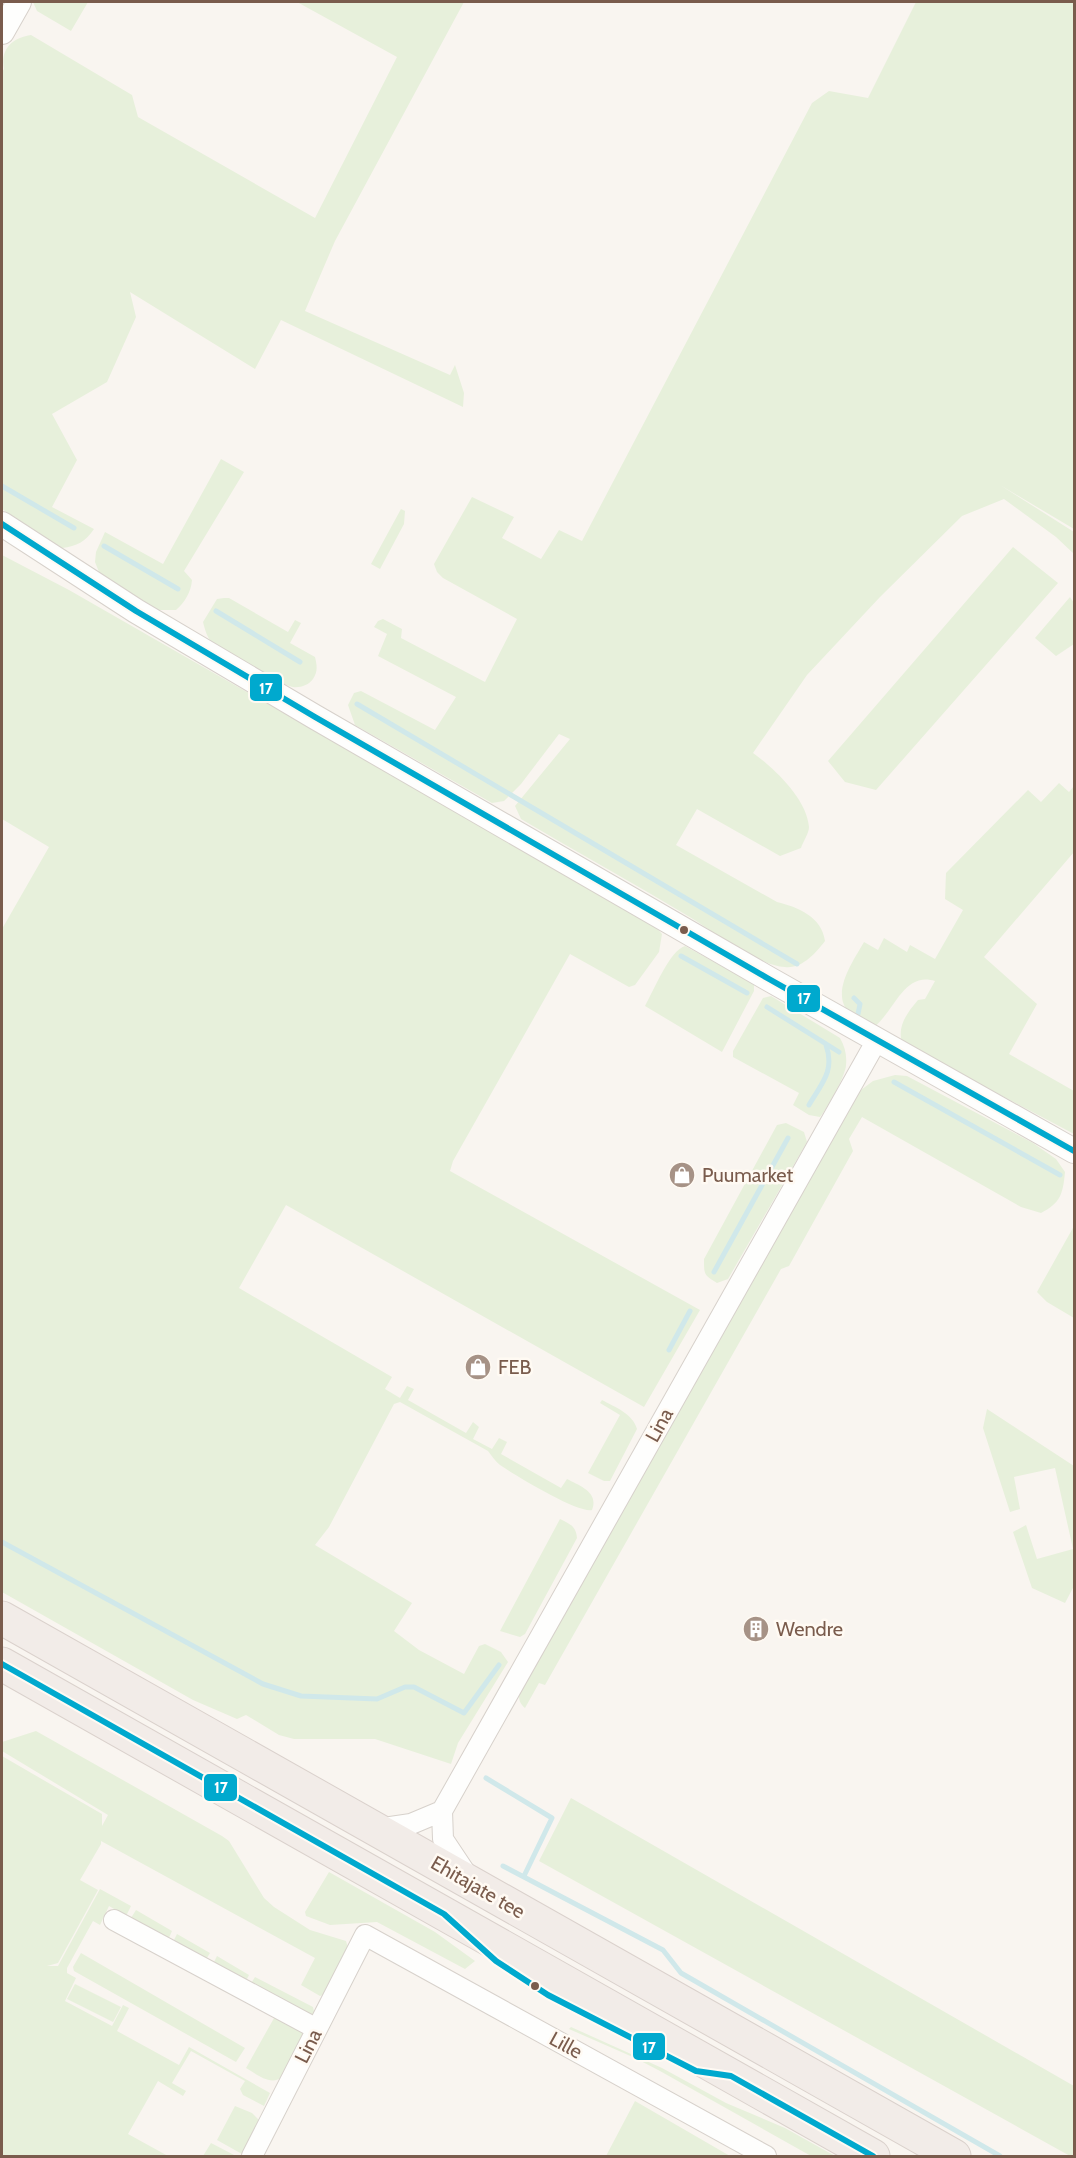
<svg xmlns="http://www.w3.org/2000/svg" width="1076" height="2158" font-family="Cabin,sans-serif">
	<rect width="100%" height="100%" fill="#f9f5f0"/>
	<path fill="#e7f0db" d="M 33,2 L 88,2 L 71,31 L 37,11 Z
		M 297,2 L 464,2 L 335,241 L 305,311 L 450,375 L 455,365 L 464,393 L 463,407 L 281,320 L 255,369 L 130,292 L 136,317 L 107,382 L 52,414 L 77,460 L 52,507 L 94,529 C 85,542 77,546 62,548 L 2,509 L 2,72 L 4,69 C 0,48 13,38 31,35 L 132,95 L 138,117 L 315,218 L 397,57 Z
		M 916,2 L 1074,2 L 1074,529 L 1000,485 L 1074,532 L 1074,554 L 1056,537 L 1004,499 L 962,516 L 880,597 L 807,675 L 753,753 C 774,768 807,799 809,827 C 809,833 803,842 801,848 L 780,856 L 697,809 L 676,845 L 777,902 C 798,907 822,917 825,941 C 816,953 802,969 785,967 C 756,965 713,931 688,916 C 633,883 577,852 521,819 L 515,806 L 570,739 L 559,734 L 521,784 L 504,801 L 492,803 L 355,725 L 348,705 L 354,693 L 361,691 L 435,730 L 456,697 L 378,656 L 387,634 L 374,627 L 378,621 L 383,619 L 402,629 L 401,638 L 485,682 L 517,619 L 443,578 L 437,572 L 434,564 L 472,497 L 514,517 L 502,538 L 541,559 L 559,530 L 582,541 L 812,103 L 829,91 L 868,98 Z
		M 221,459 L 244,472 L 184,571 L 192,580 C 191,592 185,602 176,610 L 153,610 L 101,577 L 95,562 L 96,552 L 105,532 L 163,564 Z
		M 401,509 L 405,511 L 404,524 L 380,569 L 371,564 Z
		M 1013,547 L 1058,583 L 876,790 L 845,782 L 828,761 Z
		M 2,555 L 69,590 L 603,896 L 654,925 L 662,934 L 659,952 L 635,985 L 629,987 L 570,954 L 453,1161 L 450,1171 L 700,1310 L 644,1407 L 286,1205 L 239,1288 L 392,1377 L 385,1389 L 400,1398 L 407,1386 L 414,1389 L 408,1400 L 466,1433 L 473,1422 L 479,1427 L 473,1439 L 492,1449 L 499,1438 L 507,1442 L 501,1454 L 561,1488 L 567,1479 C 580,1486 599,1492 592,1510 C 577,1513 515,1475 500,1465 C 495,1461 491,1455 488,1451 L 400,1402 L 394,1404 L 329,1527 L 315,1545 L 412,1603 L 394,1631 L 419,1650 L 464,1674 L 479,1646 L 485,1644 L 501,1652 L 508,1662 L 458,1743 L 451,1764 L 375,1739 L 294,1739 L 279,1735 L 246,1715 L 237,1719 L 193,1700 L 2,1592 L 2,929 L 49,847 L 2,819 Z
		M 1070,597 L 1074,603 L 1074,644 L 1056,656 L 1035,638 Z
		M 224,598 L 229,598 L 288,632 L 295,620 L 301,623 L 290,643 L 315,657 C 317,665 318,672 313,679 C 309,685 300,688 293,687 C 281,685 220,652 212,643 C 207,637 205,630 203,622 L 217,599 Z
		M 1059,783 L 1069,792 L 1074,786 L 1074,852 L 984,957 L 1037,1004 L 1009,1054 L 1074,1091 L 1074,1134 L 902,1043 C 897,1026 907,1013 918,1000 L 925,999 L 935,981 C 904,971 894,1012 874,1027 C 866,1023 855,1019 849,1012 C 830,993 854,960 864,942 L 878,950 L 884,938 L 907,952 L 910,945 L 935,959 L 963,910 L 945,899 L 946,873 L 1028,790 L 1041,802 Z
		M 685,946 L 754,984 L 754,991 L 722,1052 L 645,1006 C 653,992 670,950 685,946 Z
		M 771,996 L 840,1038 C 845,1047 847,1055 846,1065 C 846,1075 827,1109 820,1117 L 809,1115 L 793,1105 L 799,1093 L 733,1057 L 733,1051 L 763,998 Z
		M 895,1075 L 907,1076 L 1033,1143 L 1056,1159 L 1065,1172 C 1063,1193 1061,1203 1041,1213 L 1021,1207 L 862,1117 L 849,1139 L 853,1151 L 789,1266 L 781,1269 L 545,1685 L 539,1683 L 525,1708 C 519,1703 518,1698 520,1690 L 857,1093 L 873,1081 Z
		M 786,1123 L 804,1132 L 807,1142 L 728,1279 L 717,1283 C 704,1275 704,1275 704,1259 L 777,1125 Z
		M 1074,1226 L 1074,1318 L 1047,1302 L 1037,1292 Z
		M 602,1400 C 615,1407 633,1414 637,1429 L 610,1481 L 604,1481 L 588,1473 L 620,1415 L 600,1403 Z
		M 987,1409 L 1074,1466 L 1074,1586 L 1065,1603 L 1032,1588 L 1013,1532 L 1026,1525 L 1037,1559 L 1073,1549 L 1055,1468 L 1014,1477 L 1020,1509 L 1010,1512 L 983,1428 Z
		M 560,1519 C 570,1524 576,1526 577,1538 L 525,1634 L 520,1637 L 500,1631 Z
		M 36,1731 L 222,1836 L 229,1841 L 264,1898 L 274,1907 L 310,1930 L 346,1941 L 349,1951 L 325,1994 L 320,1996 L 301,1985 L 315,1958 L 101,1841 L 101,1844 L 80,1880 L 98,1890 L 58,1963 L 47,1966 L 58,1966 L 100,1889 L 131,1906 L 126,1916 L 109,1906 L 100,1925 L 93,1921 L 67,1968 L 67,1973 L 76,1978 L 65,2001 L 112,2026 L 123,2005 L 129,2008 L 117,2031 L 179,2065 L 189,2047 L 270,2093 L 264,2106 L 243,2095 L 240,2089 L 245,2081 L 191,2051 L 172,2083 L 186,2091 L 183,2096 L 158,2081 L 128,2134 L 168,2156 L 2,2156 L 2,1756 L 102,1814 L 102,1826 L 108,1815 L 2,1751 L 2,1742 Z
		M 571,1798 L 1074,2086 L 1074,2156 L 1070,2156 L 539,1861 Z
		M 329,1872 L 435,1932 L 475,1961 L 465,1969 L 377,1922 L 330,1925 L 306,1916 L 305,1912 Z
		M 136,1910 L 172,1931 L 168,1940 L 131,1918 Z
		M 177,1934 L 210,1953 L 205,1961 L 173,1942 Z
		M 81,1953 L 245,2048 L 236,2062 L 74,1971 L 73,1967 Z
		M 217,1956 L 249,1975 L 245,1983 L 213,1964 Z
		M 255,1977 L 313,2007 L 315,2016 L 307,2019 L 250,1985 Z
		M 75,1984 L 121,2007 L 113,2022 L 67,1999 Z
		M 278,2011 L 306,2029 L 283,2077 C 270,2086 258,2075 246,2068 Z
		M 571,2027 L 662,2068 L 726,2103 L 785,2128 L 835,2156 L 811,2156 L 660,2071 L 635,2058 L 569,2029 Z
		M 635,2101 L 730,2156 L 606,2156 Z
		M 235,2106 L 252,2113 L 259,2120 L 242,2154 L 217,2140 Z
		M 211,2143 L 236,2156 L 203,2156 Z"/>
	<g fill="none" stroke-linecap="round" stroke-linejoin="round">
		<path stroke="#d0e8ea" stroke-width="5" d="M 2,486 L 74,528
			M 104,546 L 178,589
			M 216,611 L 300,662
			M 357,704 L 797,964
			M 681,956 L 747,993
			M 854,998 L 860,1004 L 858,1014
			M 767,1007 L 839,1052
			M 894,1082 L 1060,1175
			M 809,1105 C 822,1083 835,1071 826,1045
			M 714,1272 L 788,1138
			M 669,1350 L 690,1311
			M 2,1542 L 263,1684 L 301,1696 L 377,1699 L 405,1687 L 414,1687 L 464,1713 L 499,1665
			M 486,1778 L 552,1818 L 524,1876
			M 503,1866 L 663,1950 L 681,1973 L 1000,2156"/>
		<defs>
			<path id="minor" d="M 442,1811 L 877,1040
				M 377,1829 L 411,1824 L 442,1811 L 443,1839 L 467,1875
				M 114,1920 L 317,2029
				M 252,2156 L 365,1935 L 766,2156"/>
			<path id="tertiary" d="M 2,32 L 19,2
				M 2,524 L 136,611 L 315,717 L 769,979 L 1074,1151"/>
			<path id="trunk" d="M 2,1618 L 954,2156
				M 2,1664 L 873,2156"/>
		</defs>
		<use href="#minor" stroke="#d7d1cb" stroke-width="22"/>
		<use href="#tertiary" stroke="#d7d1cb" stroke-width="26"/>
		<use href="#trunk" stroke="#dad1cc" stroke-width="35"/>
		<use href="#minor" stroke="#fefefd" stroke-width="20"/>
		<use href="#tertiary" stroke="#fefefd" stroke-width="24"/>
		<use href="#trunk" stroke="#f2ece8" stroke-width="33"/>
		<defs>
			<path id="bus-1" d="M 2,524 L 136,611 L 315,717 L 769,979 L 1074,1151
				M 2,1664 L 444,1914 L 496,1961 L 548,1995 L 696,2071 L 731,2076 L 873,2156"/>
		</defs>
		<use href="#bus-1" stroke="#fffaf3" stroke-width="10"/>
		<use href="#bus-1" stroke="#00a9ce" stroke-width="6"/>
	</g>
	<defs>
		<symbol id="shop-disc" viewBox="-11 -11 22 22"><circle r="9.5" fill="#a69286" stroke="#fffaf3"/><path d="M-5-2.5h2.3a2.7 3.5 0 0 1 5.4 0H5L5.5 6h-11ZM-1.5-2.5h3a1.5 2.3 0 0 0-3 0Z" fill="#fff"/></symbol>
		<symbol id="building-disc" viewBox="-11 -11 22 22"><circle r="9.5" fill="#a69286" stroke="#fffaf3"/><path d="M-4-6H4V6H1V3H-1V6H-4ZM-2.5-4.3h1.7v1.8h-1.7ZM.8-4.3h1.7v1.8H.8ZM-2.5-1h1.7V.8h-1.7ZM.8-1h1.7V.8H.8Z" fill="#fff"/></symbol>
	</defs>
	<g fill-rule="evenodd">
		<use href="#shop-disc" x="667" y="1160" width="30" height="30"/>
		<use href="#shop-disc" x="463" y="1352" width="30" height="30"/>
		<use href="#building-disc" x="741" y="1614" width="30" height="30"/>
	</g>
	<g fill="#7a5c4d" stroke="#fffaf3" stroke-width="2">
		<circle cx="684" cy="930" r="5"/>
		<circle cx="535" cy="1986" r="5"/>
	</g>
	<g text-anchor="middle" stroke-width="5" stroke-linejoin="round" paint-order="stroke">
		<g font-size="20" fill="#7a5c4d" stroke="#fffaf3" text-anchor="start">
			<text x="702" y="1182">Puumarket</text>
			<text x="498" y="1374">FEB</text>
			<text x="776" y="1636">Wendre</text>
		</g>
		<g font-size="20" fill="#7a5c4d" stroke="#fffaf3">
			<text transform="translate(659 1425) rotate(-61)" y="7">Lina</text>
			<text transform="translate(478 1887) rotate(30)" y="7">Ehitajate tee</text>
			<text transform="translate(566 2045) rotate(29)" y="7">Lille</text>
			<text transform="translate(308 2046) rotate(-63)" y="7">Lina</text>
		</g>
	</g>
	<g stroke="#fffaf3" stroke-width="2">
		<rect x="249" y="673" width="34" height="29" rx="6" fill="#00a9ce"/>
		<rect x="786" y="984" width="35" height="29" rx="6" fill="#00a9ce"/>
		<rect x="203" y="1773" width="35" height="29" rx="6" fill="#00a9ce"/>
		<rect x="632" y="2032" width="34" height="29" rx="6" fill="#00a9ce"/>
	</g>
	<g font-size="16" text-anchor="middle" font-weight="bold" fill="#fff">
		<text x="266" y="694">17</text>
		<text x="804" y="1004">17</text>
		<text x="221" y="1793">17</text>
		<text x="649" y="2053">17</text>
	</g>
	<rect width="1076" height="2158" fill="none" stroke="#7a5c4d" stroke-width="6"/>
</svg>
